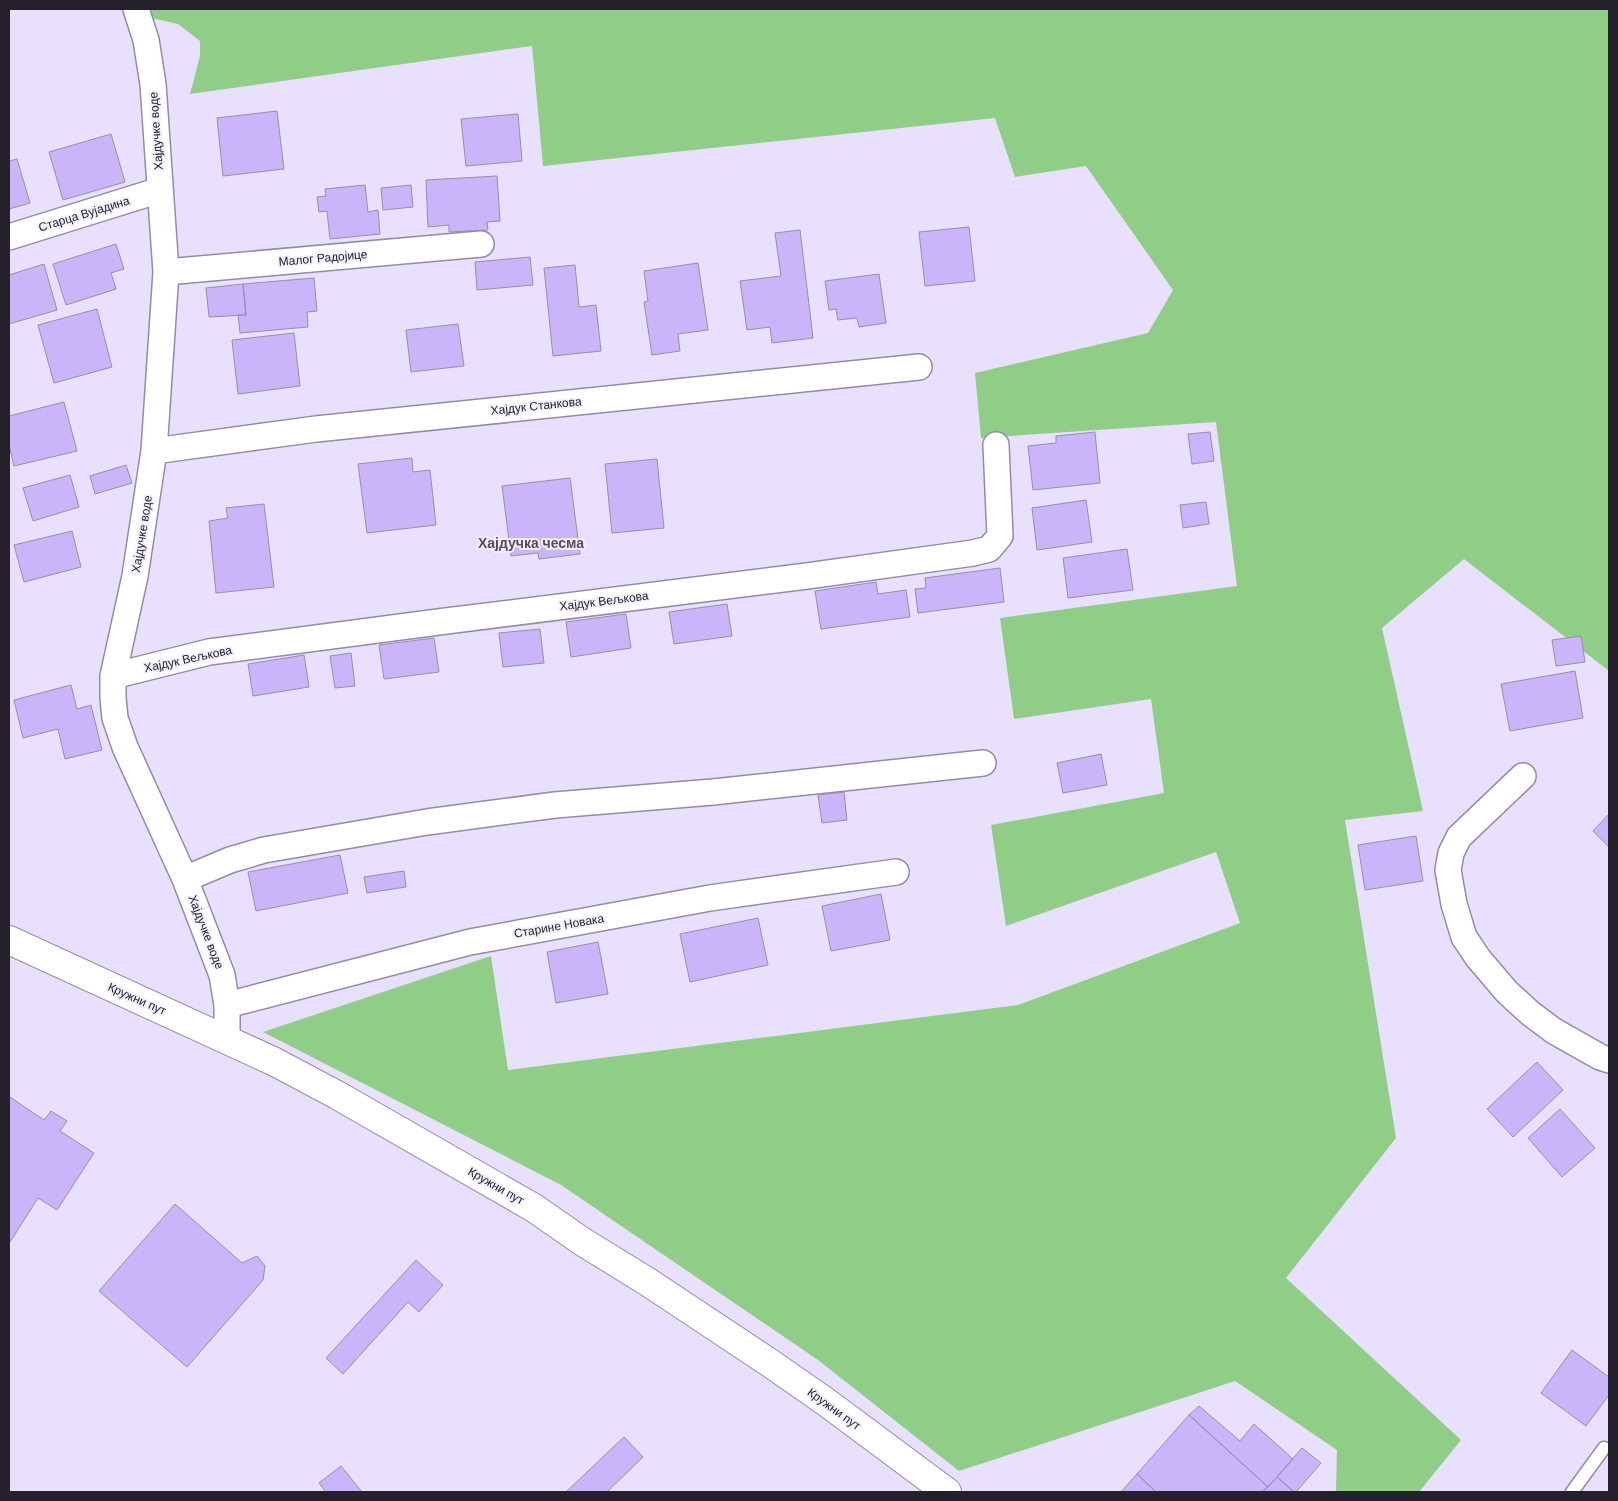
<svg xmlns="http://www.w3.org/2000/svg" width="1618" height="1501" font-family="Helvetica,sans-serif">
	<rect width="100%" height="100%" fill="#e9e0fe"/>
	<path fill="#90ce88" d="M 147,9 L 1609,9 L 1609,671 L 1464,559 L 1382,628 L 1423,811 L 1345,820 L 1396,1138 L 1286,1278 L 1461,1440 L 1419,1492 L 1336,1492 L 1337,1450 L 1235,1381 L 959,1471 L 818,1360 L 561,1185 L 263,1032 L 491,956 L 508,1070 L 1018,1005 L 1240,923 L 1216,852 L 1006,926 L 991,825 L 1164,793 L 1151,699 L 1014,719 L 1000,618 L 1237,586 L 1216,422 L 981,438 L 975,373 L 1148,333 L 1173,290 L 1086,166 L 1015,177 L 995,118 L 543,166 L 532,46 L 190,94 L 200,56 L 200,41 L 178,24 L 151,18 Z"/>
	<path fill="#cbb5fa" stroke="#968eaa" d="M 277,111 L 284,169 L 223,176 L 217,118 Z
		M 518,114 L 522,161 L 466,166 L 461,119 Z
		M 111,134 L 125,182 L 63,200 L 49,152 Z
		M 17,159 L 30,203 L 9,209 L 9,161 Z
		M 497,176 L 500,221 L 487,222 L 488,230 L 449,232 L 449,225 L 428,227 L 426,180 Z
		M 365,185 L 368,212 L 378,210 L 380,234 L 330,239 L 327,211 L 319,212 L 317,197 L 326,196 L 325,189 Z
		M 411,185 L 413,207 L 383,210 L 381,188 Z
		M 969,227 L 975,281 L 925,286 L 919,232 Z
		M 800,230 L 813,338 L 772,343 L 770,327 L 747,330 L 740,281 L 781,276 L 775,233 Z
		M 116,244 L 124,269 L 111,273 L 116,289 L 66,305 L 53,264 Z
		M 530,257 L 533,285 L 477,290 L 475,262 Z
		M 698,263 L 708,330 L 678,334 L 680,351 L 652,355 L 644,302 L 648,301 L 644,271 Z
		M 44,264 L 57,310 L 9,324 L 9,275 Z
		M 575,265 L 579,307 L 596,305 L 601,351 L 553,356 L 544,268 Z
		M 879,274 L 886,323 L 859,327 L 857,318 L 838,320 L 836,309 L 829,310 L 825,281 Z
		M 314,278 L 317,311 L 307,312 L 308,327 L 240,333 L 238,315 L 246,315 L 243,284 Z
		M 243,284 L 246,315 L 209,317 L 206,288 Z
		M 97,309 L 112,367 L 54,383 L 38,325 Z
		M 458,324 L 464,366 L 411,372 L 406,330 Z
		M 294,333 L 300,386 L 238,394 L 232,340 Z
		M 64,402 L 77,451 L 14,466 L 9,445 L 9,416 Z
		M 1095,432 L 1100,483 L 1033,490 L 1028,446 L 1056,443 L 1056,436 Z
		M 1210,432 L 1214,461 L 1192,464 L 1188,434 Z
		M 412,458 L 413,472 L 430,470 L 436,525 L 367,533 L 358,464 Z
		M 657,459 L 664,528 L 612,533 L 605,464 Z
		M 126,465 L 132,483 L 95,494 L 90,476 Z
		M 70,475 L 79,507 L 33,521 L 23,488 Z
		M 570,478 L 580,554 L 539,559 L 538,553 L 511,556 L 502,486 Z
		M 1086,500 L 1092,542 L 1037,550 L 1032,508 Z
		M 1206,502 L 1209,524 L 1183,528 L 1180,505 Z
		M 264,504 L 274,587 L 216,593 L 209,521 L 228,518 L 226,508 Z
		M 72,531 L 81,567 L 24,582 L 14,545 Z
		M 1127,549 L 1133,590 L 1068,598 L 1063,558 Z
		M 1000,568 L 1004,602 L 918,613 L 915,589 L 926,588 L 925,578 Z
		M 876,582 L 878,594 L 906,590 L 910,617 L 821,629 L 815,591 Z
		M 727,604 L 732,636 L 674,644 L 669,612 Z
		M 626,614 L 631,648 L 571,657 L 566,622 Z
		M 540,629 L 544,663 L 503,667 L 499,633 Z
		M 1581,636 L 1585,662 L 1556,666 L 1552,640 Z
		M 434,638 L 439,672 L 384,679 L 379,645 Z
		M 351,653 L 355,686 L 335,688 L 330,656 Z
		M 304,655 L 309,687 L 253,696 L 248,664 Z
		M 1575,671 L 1583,718 L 1510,731 L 1501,684 Z
		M 71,685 L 77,709 L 91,705 L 102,750 L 65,759 L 58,729 L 23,738 L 14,700 Z
		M 1101,754 L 1107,785 L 1063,793 L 1057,763 Z
		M 844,792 L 847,820 L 822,823 L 818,795 Z
		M 1609,814 L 1609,847 L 1593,831 Z
		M 1416,836 L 1423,881 L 1365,890 L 1358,845 Z
		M 340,855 L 348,893 L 256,911 L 248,872 Z
		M 404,871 L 406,887 L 367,893 L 364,877 Z
		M 881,894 L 890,940 L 831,951 L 822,906 Z
		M 758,918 L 768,965 L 690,982 L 680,934 Z
		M 598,942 L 608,994 L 556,1003 L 547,952 Z
		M 1537,1062 L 1563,1090 L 1513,1137 L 1487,1109 Z
		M 10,1097 L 44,1120 L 51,1111 L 67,1121 L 60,1131 L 94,1153 L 57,1210 L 38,1198 L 10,1242 L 9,1241 L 9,1099 Z
		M 1560,1109 L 1595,1148 L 1562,1177 L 1528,1138 Z
		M 175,1204 L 242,1263 L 257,1256 L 265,1266 L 263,1280 L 187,1367 L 99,1291 Z
		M 416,1260 L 443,1285 L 419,1312 L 408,1302 L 343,1374 L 326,1358 Z
		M 1572,1350 L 1609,1377 L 1609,1395 L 1586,1426 L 1541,1393 Z
		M 1199,1406 L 1240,1441 L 1254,1424 L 1293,1459 L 1268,1487 L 1189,1415 Z
		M 1189,1415 L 1268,1487 L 1262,1492 L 1156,1492 L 1137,1474 Z
		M 624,1437 L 643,1457 L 607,1492 L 566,1492 Z
		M 1302,1448 L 1321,1463 L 1296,1492 L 1294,1492 L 1277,1477 Z
		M 341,1466 L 362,1492 L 326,1492 L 319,1483 Z
		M 1137,1474 L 1156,1492 L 1121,1492 Z
		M 1277,1477 L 1294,1492 L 1262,1492 Z"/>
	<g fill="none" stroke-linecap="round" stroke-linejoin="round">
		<defs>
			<path id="lane" d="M 1572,1492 L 1604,1448"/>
			<path id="street" d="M 136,9 L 146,40 L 153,84 L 166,272 L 154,451 L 135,576 L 113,676 L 113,698 L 115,718 L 125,747 L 185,879 L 222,975 L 227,1005 L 227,1031 L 224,1038
				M 9,237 L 160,190
				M 166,272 L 481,244
				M 154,451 L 316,429 L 919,367
				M 113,676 L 209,652 L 446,621 L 807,576 L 973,553 L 989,549 L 1000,536 L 996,445
				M 1523,776 L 1459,837 L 1451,853 L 1448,870 L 1454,904 L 1464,937 L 1478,958 L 1507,992 L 1530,1013 L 1554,1031 L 1600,1057 L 1609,1060
				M 185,879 L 230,860 L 264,850 L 427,822 L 555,805 L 713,792 L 983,763
				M 227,1005 L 470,942 L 710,898 L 896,872"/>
			<path id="secondary" d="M 9,940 L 275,1062 L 337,1095 L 534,1208 L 583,1242 L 648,1282 L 770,1363 L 826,1402 L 947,1492"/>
		</defs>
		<use href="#lane" stroke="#938ba7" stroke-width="15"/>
		<use href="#street" stroke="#938ba7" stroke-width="28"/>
		<use href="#secondary" stroke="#938ba7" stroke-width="30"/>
		<use href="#lane" stroke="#fff" stroke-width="12"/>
		<use href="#street" stroke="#fff" stroke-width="25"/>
		<use href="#secondary" stroke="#fff" stroke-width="28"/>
	</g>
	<g text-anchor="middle" stroke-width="4" stroke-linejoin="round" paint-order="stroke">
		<g font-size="12" fill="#25212c" stroke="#f4f0fd">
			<text transform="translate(156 131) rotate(-94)" y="4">Хајдучке воде</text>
			<text transform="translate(84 214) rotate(-17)" y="4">Старца Вујадина</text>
			<text transform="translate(323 258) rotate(-5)" y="4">Малог Радојице</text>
			<text transform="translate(536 406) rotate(-6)" y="4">Хајдук Станкова</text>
			<text transform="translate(142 534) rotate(-81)" y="4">Хајдучке воде</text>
			<text transform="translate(604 601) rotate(-7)" y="4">Хајдук Вељкова</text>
			<text transform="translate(188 659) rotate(-12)" y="4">Хајдук Вељкова</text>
			<text transform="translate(559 926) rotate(-10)" y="4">Старине Новака</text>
			<text transform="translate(206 932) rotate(69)" y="4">Хајдучке воде</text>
			<text transform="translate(137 999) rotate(24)" y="4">Кружни пут</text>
			<text transform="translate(496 1186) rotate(30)" y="4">Кружни пут</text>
			<text transform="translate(834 1409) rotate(36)" y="4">Кружни пут</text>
		</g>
		<g font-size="14" font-weight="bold" fill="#534c64" stroke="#f4f0fd">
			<text x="531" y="548">Хајдучка чесма</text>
		</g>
	</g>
	<rect width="1618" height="1501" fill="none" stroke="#25212c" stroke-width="20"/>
</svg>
